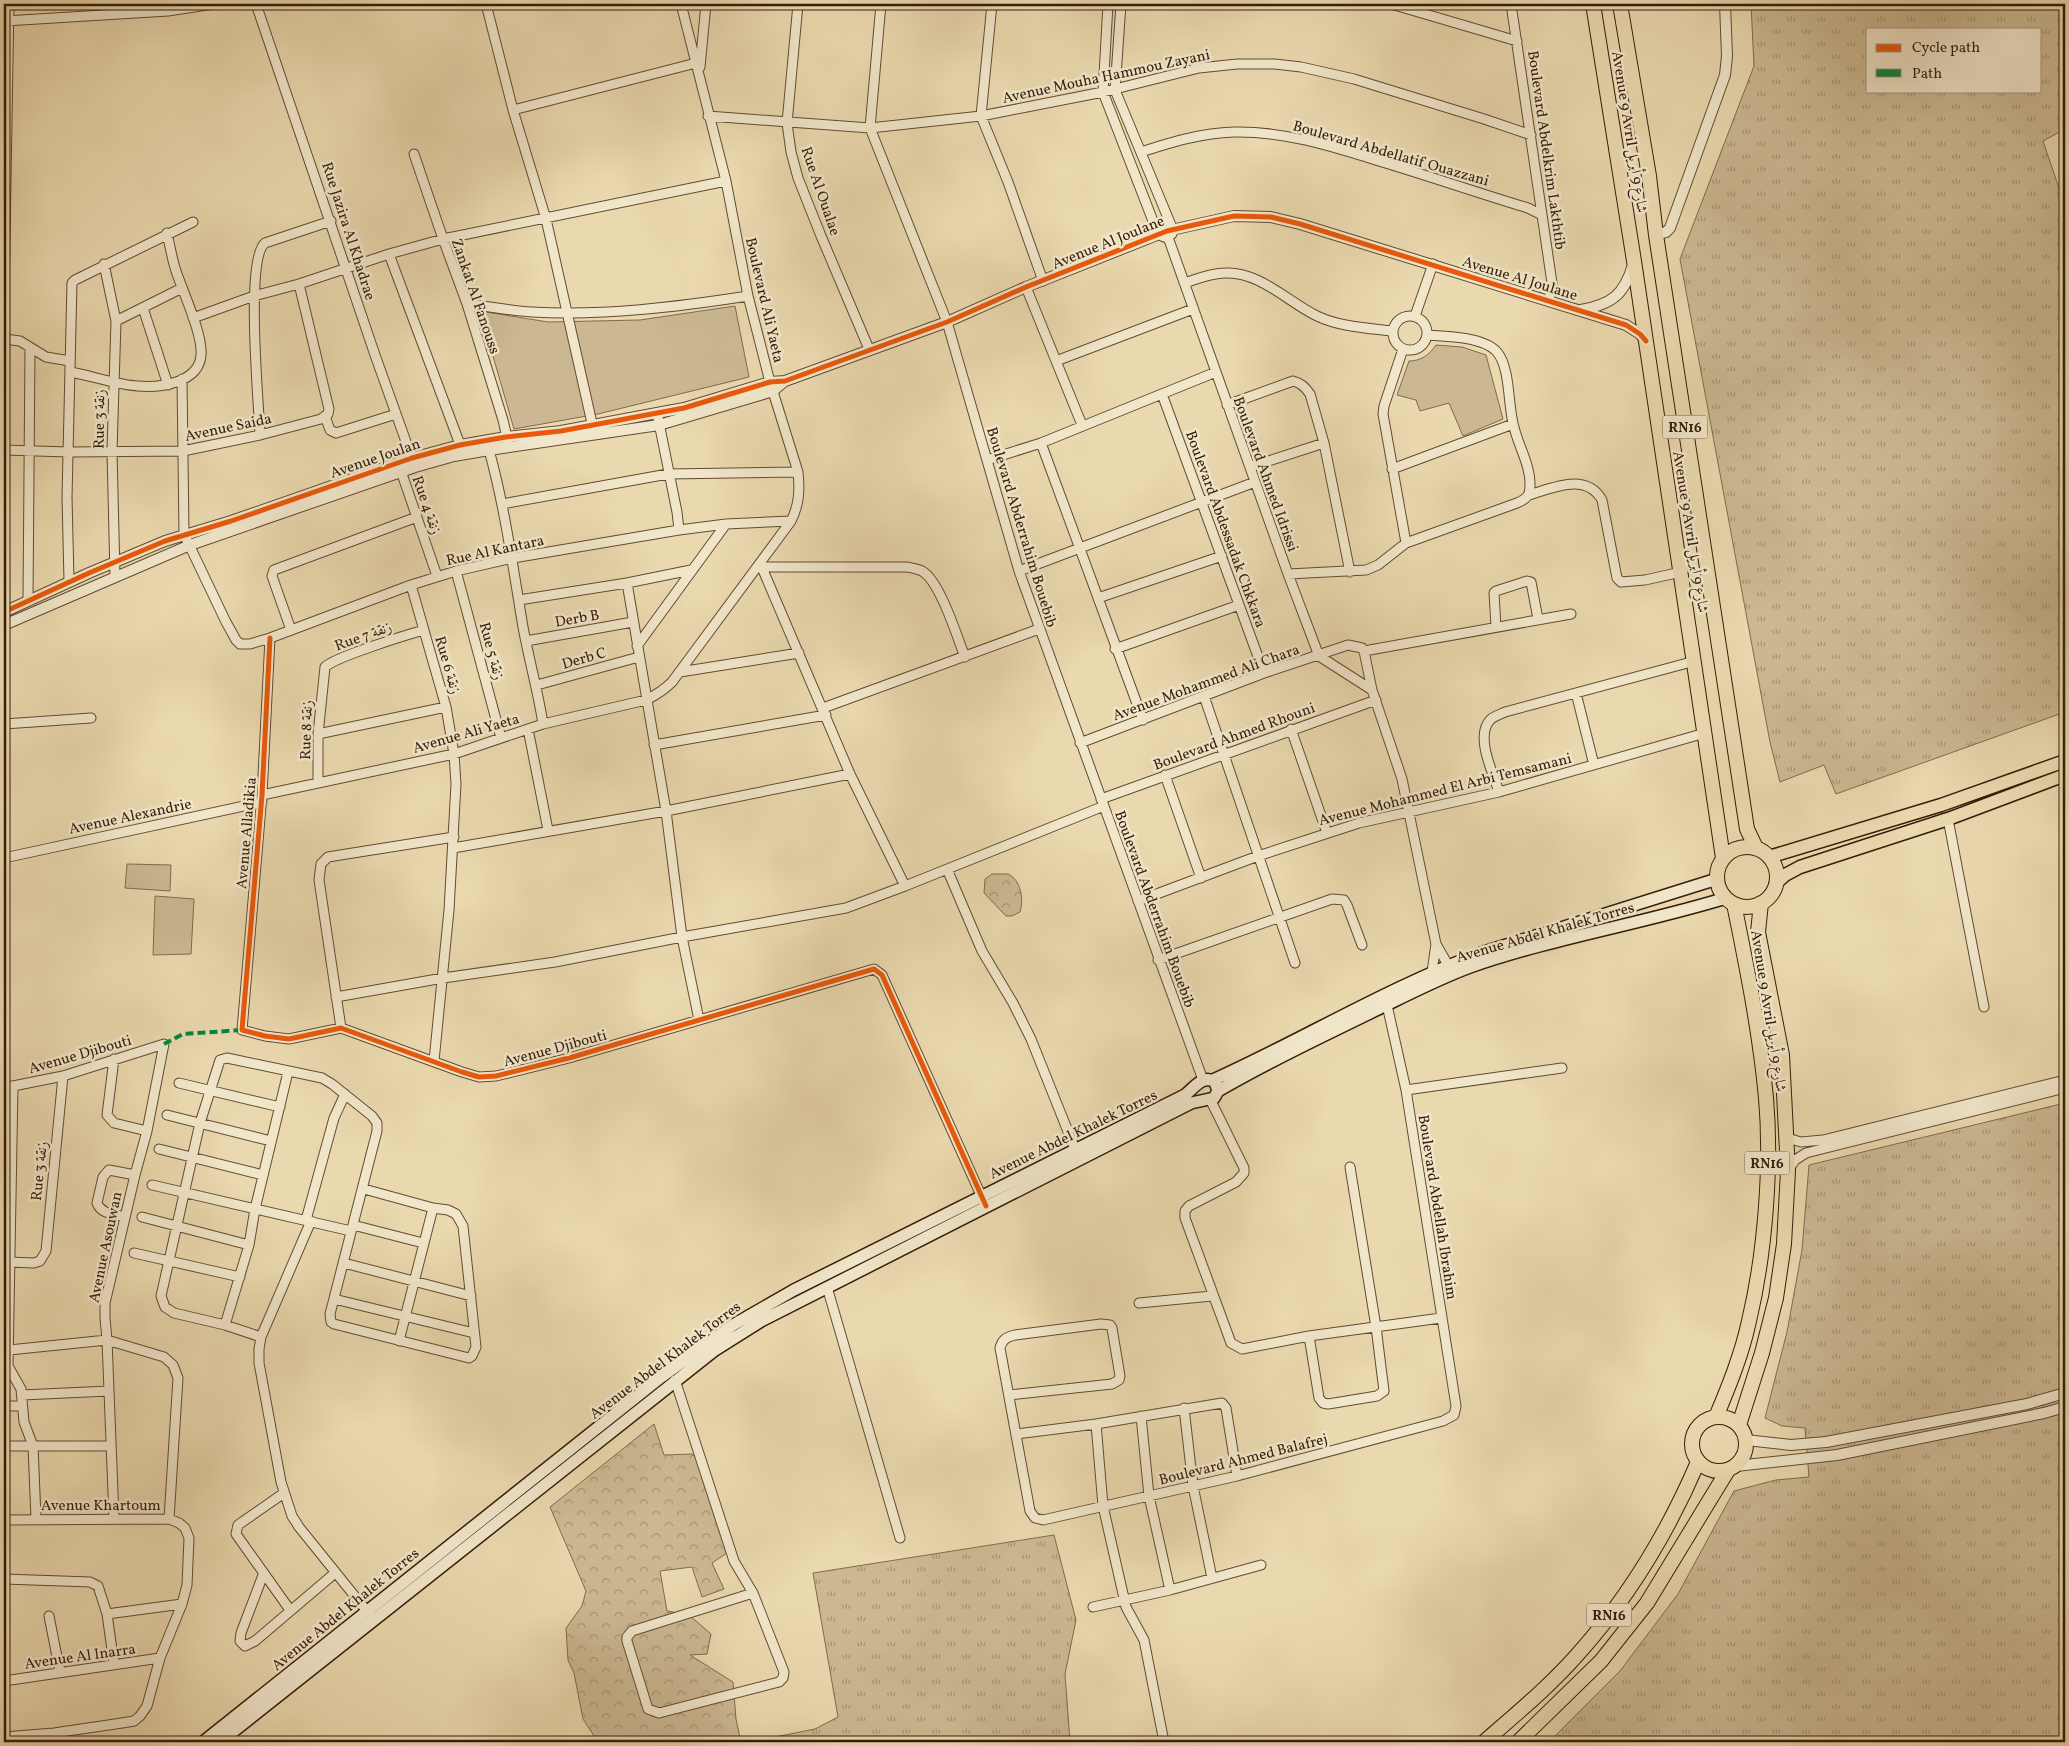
<svg xmlns="http://www.w3.org/2000/svg" width="2069" height="1746" font-family="Vollkorn,Amiri,serif">
	<defs>
		<pattern id="grass-tufts" width="24" height="20" patternUnits="userSpaceOnUse" patternTransform="scale(1.25)"><rect width="24" height="20" fill="#cbb892"/><path d="M3 7l-1-3M5 7V3M7 7l1-3M15 17l-1-3M17 17v-4M19 17l1-3" fill="none" stroke="#a69575"/></pattern>
		<pattern id="forest-crowns" width="20" height="18" patternUnits="userSpaceOnUse" patternTransform="scale(1.25)"><rect width="20" height="18" fill="#cbb892"/><path d="M2 6a3 3 0 1 1 6 0M12 15a3 3 0 1 1 6 0" fill="none" stroke="#a69575"/></pattern>
	</defs>
	<rect width="100%" height="100%" fill="#ead8ae"/>
	<filter id="stains"><feTurbulence type="fractalNoise" baseFrequency=".004" numOctaves="4"/><feColorMatrix values="0 0 0 0 .2 0 0 0 0 .09 0 0 0 0 .02 0 0 0 .5 -.17"/></filter>
	<radialGradient id="worn" r=".72"><stop offset=".6" stop-color="#630" stop-opacity="0"/><stop offset="1" stop-color="#630" stop-opacity=".3"/></radialGradient>
	<path fill="url(#grass-tufts)" stroke="#806a4e" fill-rule="evenodd" d="M 1751,4 L 2065,4 L 2065,129 L 2043,141 L 2065,206 L 2065,712 L 1836,794 L 1824,765 L 1780,782 L 1770,742 L 1680,259 L 1754,66 ZM 1868,29 L 2040,29 L 2040,91 L 1868,91 Z
		M 2065,1103 L 2065,1742 L 1549,1742 L 1620,1671 L 1678,1594 L 1734,1491 L 1776,1480 L 1809,1477 L 1805,1428 L 1782,1426 L 1765,1418 L 1787,1332 L 1802,1250 L 1809,1165 Z
		M 1054,1535 L 1076,1620 L 1065,1674 L 1070,1742 L 766,1742 L 765,1739 L 815,1729 L 838,1717 L 813,1573 Z"/>
	<path fill="url(#forest-crowns)" stroke="#806a4e" d="M 992,874 L 1008,874 C 1021,880 1024,899 1020,912 L 1012,916 L 1006,916 L 984,893 L 985,879 Z
		M 654,1424 L 664,1455 L 692,1454 L 704,1466 L 730,1551 L 712,1563 L 724,1589 L 702,1597 L 692,1567 L 660,1571 L 667,1611 L 689,1615 L 711,1634 L 707,1654 L 690,1655 L 733,1682 L 736,1719 L 740,1738 L 709,1739 L 707,1742 L 598,1742 L 583,1719 L 574,1673 L 568,1660 L 566,1628 L 582,1606 L 586,1591 L 550,1507 Z"/>
	<path fill="#cbb892" stroke="#806a4e" d="M 735,306 L 749,377 L 598,414 L 514,429 L 480,311 L 548,322 L 640,320 Z
		M 1436,345 L 1462,347 L 1486,355 L 1503,419 L 1463,436 L 1449,403 L 1420,411 L 1416,400 L 1397,395 L 1409,361 C 1421,361 1429,355 1436,345 Z
		M 127,864 L 171,865 L 170,891 L 125,888 Z
		M 155,896 L 194,899 L 191,954 L 153,955 Z"/>
	<g fill="none" stroke-linecap="round" stroke-linejoin="round">
		<defs>
			<path id="minor" d="M 256,4 L 375,355 L 414,464
				M 486,4 L 513,110 L 546,219 L 594,432
				M 798,4 L 787,123 L 791,152 L 798,178 L 821,236 L 869,349
				M 881,4 L 870,128 L 947,322 L 1019,571 L 1203,1080
				M 992,4 L 981,116 L 1008,182 L 1043,281
				M 1108,4 L 1103,92 L 1158,234 L 1164,237
				M 1121,4 L 1115,90 L 1173,230 L 1172,234
				M 1391,4 L 1517,41
				M 1511,4 L 1552,283 L 1549,301
				M 5,21 L 168,11 L 214,4
				M 700,67 L 706,4
				M 513,110 L 696,63
				M 708,116 L 870,128 L 981,116 L 1103,92 L 1199,68 L 1237,64 L 1275,64 L 1301,67 L 1354,79 L 1484,119 L 1531,135
				M 1141,152 C 1172,142 1201,133 1234,132 C 1284,131 1331,146 1379,161 C 1429,176 1478,193 1528,208 L 1542,215
				M 414,154 L 443,239 L 467,304 L 503,420 L 508,442
				M 1169,240 L 1288,574 L 1319,656 L 1372,690
				M 389,254 L 462,450
				M 104,264 L 116,321 L 112,451 L 115,576
				M 1184,283 C 1197,279 1211,273 1225,273 C 1259,271 1288,302 1317,316 C 1340,327 1368,328 1392,331
				M 1026,287 L 1082,425
				M 4,296 L 9,4
				M 467,304 C 489,306 510,311 532,312 C 604,316 677,307 748,296
				M 143,308 L 168,385
				M1393 333a17 17 0 1 1 34 0a17 17 0 1 1-34 0Z
				M 1415,316 L 1433,264
				M 193,318 L 254,296 L 299,284 L 389,254 L 443,239 L 726,181
				M 116,321 L 182,288
				M 4,339 L 20,341 L 46,357 L 70,361
				M 1403,349 L 1384,406 L 1383,414 L 1406,543
				M 1056,361 L 1193,309
				M 71,372 C 92,376 118,385 138,386 C 160,388 199,383 201,355 C 203,335 183,292 176,271 C 172,259 170,246 167,233
				M 182,379 L 184,534 L 226,622 L 236,640 L 240,644 L 250,644 L 270,638 L 411,585 L 456,571 L 513,558 L 679,530 L 726,524 L 791,521
				M 1162,394 L 1264,673
				M 1227,405 L 1293,381 C 1301,383 1305,387 1310,394 L 1324,443 L 1350,572
				M 657,413 L 677,512 L 679,530
				M 325,416 L 330,430 L 336,433 L 396,414
				M 260,435 C 259,404 245,259 265,243 L 331,221
				M 1041,443 L 1143,720
				M 4,450 L 69,452 L 183,451 L 260,435 L 321,419 L 328,414 L 329,409 L 299,284
				M 489,450 C 505,508 513,568 523,627 C 529,660 538,691 543,724
				M 987,460 L 1041,443 L 1216,372
				M 1250,467 L 1324,443
				M 1392,469 L 1513,424
				M 401,471 L 437,576
				M 1529,495 C 1553,488 1586,472 1602,500 L 1616,573 L 1617,578 L 1621,582 L 1645,580 L 1681,572
				M 502,504 L 668,474 L 798,472
				M 760,563 L 850,774 L 905,886
				M 763,567 L 907,567 C 912,568 918,569 922,571 C 940,581 957,637 965,657
				M 456,571 L 501,738
				M 1019,571 L 1255,482
				M 1288,574 L 1366,570 L 1378,565 L 1406,543 L 1517,503 C 1526,499 1530,496 1530,486 C 1531,465 1517,444 1513,423 C 1508,403 1510,367 1497,352 C 1484,337 1446,336 1427,335
				M 69,581 L 67,497 L 72,283 L 75,280 L 193,222
				M 627,583 L 666,811 L 682,937 L 699,1020
				M 411,585 L 446,707 L 454,754 L 456,784 L 449,910 L 434,1061
				M 1098,598 L 1222,556
				M 28,600 L 30,348
				M 519,600 L 627,583 L 691,570
				M 1496,627 L 1494,593 L 1496,591 L 1527,581 L 1531,582 L 1538,619
				M 291,630 L 272,576 L 274,570 L 417,517
				M 270,638 L 262,795 L 242,1030 L 265,1036 L 289,1039 L 341,1028 L 462,1072 L 479,1077 L 496,1076 L 569,1058 L 874,969 L 882,975 L 984,1202
				M 526,641 L 633,622
				M 637,646 L 726,524
				M 1115,649 L 1239,605
				M 1364,651 L 1571,614
				M 680,672 L 799,653
				M 537,685 L 639,657
				M 1576,693 L 1594,765
				M 1204,696 L 1295,963
				M 823,708 L 1039,629
				M 4,724 L 91,718
				M 528,729 L 548,830
				M 1291,729 L 1327,833
				M 318,734 L 446,707
				M 1080,743 L 1264,673 L 1348,645 L 1362,648 L 1364,651 L 1372,690 L 1402,779 L 1436,944 L 1448,965
				M 654,745 L 826,715
				M 1165,775 L 1201,878
				M 318,783 L 318,734 L 325,667 C 335,657 406,635 424,630
				M 1499,792 C 1493,773 1474,735 1491,719 C 1495,716 1501,714 1505,712 L 1695,661
				M 262,795 L 454,754 L 543,724 L 646,700 C 656,695 664,690 672,682 L 791,521 C 799,505 800,491 798,472 L 770,382 L 748,296 L 726,181 L 681,4
				M 1101,799 L 1376,700
				M 1948,819 L 1984,1007
				M 453,848 L 666,811 L 850,774
				M 4,858 L 262,802
				M 947,869 L 982,951 L 1013,1003 L 1031,1039 L 1075,1149
				M 1138,901 L 1258,856 L 1359,823 L 1499,792 L 1705,733
				M 1158,960 L 1332,899 L 1344,900 L 1347,905 L 1362,945
				M 1432,972 L 1436,944
				M 336,997 L 443,978 L 555,962 L 682,937 L 846,908 L 905,886 L 1104,806
				M 341,1028 L 319,880 L 321,864 L 328,857 L 334,856 L 454,837
				M 114,1059 L 107,1115 L 114,1123 L 147,1131
				M 179,1083 L 280,1107
				M 4,1086 L 13,1086 L 63,1076 L 164,1044 L 147,1131 L 135,1175 L 105,1303 L 105,1318 L 107,1340 L 114,1518
				M 13,1086 L 8,1366 L 21,1389 L 24,1422 L 33,1446 L 36,1518
				M 1406,1090 L 1562,1068
				M 1210,1099 L 1244,1168 L 1244,1173 L 1236,1182 L 1189,1206 L 1185,1211 L 1185,1218 L 1231,1343 L 1242,1349 L 1309,1336 L 1441,1318
				M 167,1115 L 271,1141
				M 1787,1138 L 1801,1142 L 1823,1140 L 2065,1080
				M 159,1149 L 263,1175
				M 1789,1169 L 1795,1160 L 1806,1153 L 2065,1088
				M 152,1185 L 351,1231
				M 125,1217 C 114,1214 101,1214 97,1203 L 103,1177 L 109,1170 L 135,1175
				M 142,1217 L 249,1245
				M 306,1220 L 334,1118 L 345,1094
				M 311,1221 L 261,1337 L 259,1349 L 259,1363 L 281,1482 L 292,1516 L 299,1527 L 370,1615
				M 353,1225 L 423,1243
				M 134,1253 L 240,1277
				M 9,1262 L 34,1263 L 40,1261 L 46,1251 L 63,1076
				M 344,1263 L 471,1296
				M 827,1287 L 900,1538
				M 334,1299 L 474,1333
				M 1139,1303 L 1212,1296
				M 225,1325 L 249,1245 L 255,1209 L 288,1072
				M 1309,1336 L 1319,1398 L 1323,1403 L 1328,1404 L 1377,1396 L 1384,1391 L 1376,1327 L 1350,1167
				M 261,1337 L 225,1325 L 174,1313 L 165,1307 L 161,1296 L 200,1123 L 220,1060 L 227,1058 L 322,1078 L 332,1084 L 372,1116 L 377,1123 L 377,1131 L 330,1314 L 331,1322 L 334,1324 L 469,1358 L 472,1356 L 476,1347 L 463,1226 L 456,1214 L 448,1210 L 433,1208 L 364,1189
				M 399,1341 L 433,1208
				M 9,1350 L 107,1340 L 164,1357 L 173,1365 L 178,1378 L 169,1519
				M 675,1380 L 734,1561 L 753,1593 L 784,1672 L 783,1678 L 779,1682 L 659,1713 L 648,1709 L 627,1641 L 627,1637 L 632,1631 L 753,1593
				M 22,1395 L 109,1391
				M 1009,1395 L 1112,1384 L 1119,1380 L 1120,1376 L 1112,1328 L 1110,1325 L 1101,1324 L 1015,1335 C 1006,1337 1002,1340 1000,1348 L 1030,1511 L 1035,1518 L 1043,1520 L 1237,1476 L 1443,1421 L 1454,1415 L 1456,1406 L 1406,1090 L 1387,1005
				M 4,1406 L 21,1406
				M 1184,1408 L 1193,1486 L 1212,1578
				M 1141,1416 L 1149,1496 L 1170,1590
				M 1096,1424 L 1103,1506 L 1126,1607 L 1144,1640 L 1164,1742
				M 1016,1434 L 1096,1424 L 1222,1403 L 1226,1408 L 1237,1476
				M 4,1446 L 111,1446
				M 284,1493 L 238,1525 L 236,1534 L 290,1610
				M 4,1520 L 169,1519 L 179,1523 L 185,1528 L 189,1538 L 187,1585 L 182,1604 L 160,1658 L 147,1706 L 140,1716 L 134,1721 L 122,1723 L 54,1733 L 4,1737
				M 263,1575 L 241,1633 L 240,1641 L 245,1646 L 255,1641 L 335,1573
				M 4,1579 L 90,1582 L 98,1586 L 107,1614 L 114,1664
				M 1093,1607 L 1170,1590 L 1261,1565
				M 107,1614 L 182,1604
				M 49,1616 L 60,1672
				M 4,1681 L 160,1658"/>
			<path id="tertiary" d="M 1656,235 L 1666,232 L 1670,228 L 1725,75 L 1727,56 L 1725,4
				M 1581,310 C 1612,304 1624,295 1633,265
				M 4,612 L 89,573 L 165,541 L 231,521 L 412,458 L 460,445 L 506,437 L 561,431 L 657,413 L 684,408 L 770,382 L 785,381 L 947,322 L 1026,287 L 1167,231 L 1234,216 L 1271,217 L 1300,224 L 1626,325 L 1640,334 L 1646,341
				M 4,625 L 190,545 L 415,467 L 454,456 L 489,450 L 659,425 L 760,395 L 773,391 L 785,381
				M 1746,1440 L 1791,1445 L 1826,1442 L 2027,1404 L 2065,1393
				M 1736,1466 L 1837,1455 L 2044,1413 L 2065,1407"/>
			<path id="secondary" d="M 1213,1080 C 1304,1039 1390,986 1484,952 L 1717,879
				M 1218,1091 C 1267,1062 1319,1038 1370,1013 C 1403,997 1435,980 1470,967 C 1553,938 1641,924 1726,898
				M 203,1742 L 660,1378 L 733,1325 L 794,1290 L 1185,1095 C 1194,1088 1203,1074 1215,1082 L 1218,1091 L 1214,1098 L 1191,1103 L 761,1321 L 715,1350 L 220,1742"/>
			<path id="primary" d="M 1769,857 L 1941,805 L 2065,761
				M 1776,883 L 1785,875 L 1800,867 L 1948,819 L 2065,775"/>
			<path id="trunk" d="M 1593,4 L 1634,261 L 1723,858
				M 1620,4 L 1649,176 L 1656,235 L 1747,829 L 1756,848
				M1717 877a30 30 0 1 1 60 0a30 30 0 1 1-60 0Z
				M1692 1444a27 27 0 1 1 54 0a27 27 0 1 1-54 0Z
				M 1716,1417 C 1729,1386 1742,1354 1749,1321 C 1765,1254 1772,1166 1766,1098 C 1760,1033 1747,968 1734,904
				M 1739,1425 L 1762,1353 L 1776,1298 L 1784,1244 L 1788,1171 L 1782,1055 L 1758,932 L 1761,903
				M 1484,1742 C 1516,1714 1550,1686 1578,1654 C 1629,1597 1668,1532 1698,1462
				M 1518,1742 L 1601,1661 L 1647,1603 L 1728,1470"/>
		</defs>
		<use href="#minor" stroke="#624b33" stroke-width="11"/>
		<use href="#tertiary" stroke="#624b33" stroke-width="12"/>
		<use href="#secondary" stroke="#351c0a" stroke-width="14"/>
		<use href="#primary" stroke="#351c0a" stroke-width="15"/>
		<use href="#trunk" stroke="#351c0a" stroke-width="16"/>
		<use href="#minor" stroke="#f1e6ca" stroke-width="9"/>
		<use href="#tertiary" stroke="#f1e6ca" stroke-width="10"/>
		<use href="#secondary" stroke="#f1e6ca" stroke-width="11"/>
		<use href="#primary" stroke="#ead8ae" stroke-width="12"/>
		<use href="#trunk" stroke="#ead8ae" stroke-width="14"/>
		<path stroke="#00873e" stroke-width="4" stroke-dasharray="8 4" stroke-linecap="butt" d="M 164,1044 L 183,1034 L 242,1030"/>
		<defs>
			<path id="cycleway" d="M 4,612 L 89,573 L 165,541 L 231,521 L 412,458 L 460,445 L 506,437 L 561,431 L 657,413 L 684,408 L 770,382 L 785,381 L 947,322 L 1026,287 L 1167,231 L 1234,216 L 1271,217 L 1300,224 L 1626,325 L 1640,334 L 1646,341
				M 270,638 L 262,795 L 242,1030 L 265,1036 L 289,1039 L 341,1028 L 462,1072 L 479,1077 L 496,1076 L 569,1058 L 874,969 L 882,975 L 986,1206"/>
		</defs>
		<use href="#cycleway" stroke="#f1e6ca" stroke-width="8"/>
		<use href="#cycleway" stroke="#e8590c" stroke-width="5"/>
	</g>
	<g text-anchor="middle" stroke-width="5" stroke-linejoin="round" paint-order="stroke">
		<g fill="#f1e6ca" stroke="#6d5944" stroke-width="1">
			<rect x="1662.5" y="415.5" width="45" height="23" rx="4"/>
			<rect x="1744.5" y="1151.5" width="45" height="23" rx="4"/>
			<rect x="1586.5" y="1603.5" width="45" height="23" rx="4"/>
		</g>
		<g font-size="14" font-weight="bold" fill="#351c0a">
			<text x="1685" y="432">RN16</text>
			<text x="1767" y="1168">RN16</text>
			<text x="1609" y="1620">RN16</text>
		</g>
		<g font-size="15" fill="#351c0a" stroke="#f1e6ca">
			<text transform="translate(1106 76) rotate(-12)" y="5">Avenue Mouha Hammou Zayani</text>
			<text transform="translate(1630 132) rotate(81)" y="5">Avenue 9 Avril شارع 9 أبريل</text>
			<text transform="translate(1547 150) rotate(82)" y="5">Boulevard Abdelkrim Lakthtib</text>
			<text transform="translate(1391 153) rotate(16)" y="5">Boulevard Abdellatif Ouazzani</text>
			<text transform="translate(821 191) rotate(71)" y="5">Rue Al Oualae</text>
			<text transform="translate(349 231) rotate(72)" y="5">Rue Jazira Al Khadrae</text>
			<text transform="translate(1108 242) rotate(-22)" y="5">Avenue Al Joulane</text>
			<text transform="translate(1520 278) rotate(17)" y="5">Avenue Al Joulane</text>
			<text transform="translate(476 296) rotate(71)" y="5">Zankat Al Fanouss</text>
			<text transform="translate(765 300) rotate(77)" y="5">Boulevard Ali Yaeta</text>
			<text transform="translate(99 419) rotate(-89)" y="5">Rue 3 زنقة</text>
			<text transform="translate(228 427) rotate(-12)" y="5">Avenue Saida</text>
			<text transform="translate(375 458) rotate(-19)" y="5">Avenue Joulan</text>
			<text transform="translate(1266 474) rotate(70)" y="5">Boulevard Ahmed Idrissi</text>
			<text transform="translate(427 505) rotate(71)" y="5">Rue 4 زنقة</text>
			<text transform="translate(1022 527) rotate(73)" y="5">Boulevard Abderrahim Bouebib</text>
			<text transform="translate(1226 529) rotate(70)" y="5">Boulevard Abdessadak Chkkara</text>
			<text transform="translate(1691 532) rotate(81)" y="5">Avenue 9 Avril شارع 9 أبريل</text>
			<text transform="translate(495 550) rotate(-12)" y="5">Rue Al Kantara</text>
			<text transform="translate(577 618) rotate(-10)" y="5">Derb B</text>
			<text transform="translate(363 636) rotate(-20)" y="5">Rue 7 زنقة</text>
			<text transform="translate(492 651) rotate(75)" y="5">Rue 5 زنقة</text>
			<text transform="translate(584 658) rotate(-16)" y="5">Derb C</text>
			<text transform="translate(448 665) rotate(74)" y="5">Rue 6 زنقة</text>
			<text transform="translate(1206 682) rotate(-20)" y="5">Avenue Mohammed Ali Chara</text>
			<text transform="translate(306 730) rotate(-88)" y="5">Rue 8 زنقة</text>
			<text transform="translate(466 733) rotate(-16)" y="5">Avenue Ali Yaeta</text>
			<text transform="translate(1234 736) rotate(-20)" y="5">Boulevard Ahmed Rhouni</text>
			<text transform="translate(1445 789) rotate(-14)" y="5">Avenue Mohammed El Arbi Temsamani</text>
			<text transform="translate(130 816) rotate(-12)" y="5">Avenue Alexandrie</text>
			<text transform="translate(246 833) rotate(-85)" y="5">Avenue Alladikia</text>
			<text transform="translate(1155 909) rotate(70)" y="5">Boulevard Abderrahim Bouebib</text>
			<text transform="translate(1545 932) rotate(-16)" y="5">Avenue Abdel Khalek Torres</text>
			<text transform="translate(1769 1011) rotate(81)" y="5">Avenue 9 Avril شارع 9 أبريل</text>
			<text transform="translate(555 1048) rotate(-15)" y="5">Avenue Djibouti</text>
			<text transform="translate(80 1054) rotate(-16)" y="5">Avenue Djibouti</text>
			<text transform="translate(1073 1134) rotate(-26)" y="5">Avenue Abdel Khalek Torres</text>
			<text transform="translate(39 1171) rotate(-84)" y="5">Rue 3 زنقة</text>
			<text transform="translate(1438 1207) rotate(81)" y="5">Boulevard Abdellah Ibrahim</text>
			<text transform="translate(105 1247) rotate(-78)" y="5">Avenue Asouwan</text>
			<text transform="translate(665 1360) rotate(-37)" y="5">Avenue Abdel Khalek Torres</text>
			<text transform="translate(1243 1459) rotate(-14)" y="5">Boulevard Ahmed Balafrej</text>
			<text x="101" y="1510">Avenue Khartoum</text>
			<text transform="translate(345 1609) rotate(-39)" y="5">Avenue Abdel Khalek Torres</text>
			<text transform="translate(80 1656) rotate(-8)" y="5">Avenue Al Inarra</text>
		</g>
	</g>
	<rect width="2069" height="1746" fill="none" stroke="#ead8ae" stroke-width="20"/>
	<rect x="5" y="5" width="2059" height="1736" fill="none" stroke="#351c0a" stroke-width="2.5"/>
	<rect x="10" y="10" width="2049" height="1726" fill="none" stroke="#351c0a"/>
	<rect x="1866" y="28" width="175" height="65" fill="#f1e6ca" stroke="#a6957d"/>
	<rect x="1876" y="44" width="25" height="8" fill="#e8590c" stroke="#a6957d"/>
	<text x="1912" y="52" font-size="15" fill="#351c0a">Cycle path</text>
	<rect x="1876" y="69" width="25" height="8" fill="#00873e" stroke="#a6957d"/>
	<text x="1912" y="78" font-size="15" fill="#351c0a">Path</text>
	<rect width="100%" height="100%" filter="url(#stains)"/>
	<rect width="100%" height="100%" fill="url(#worn)"/>
</svg>
